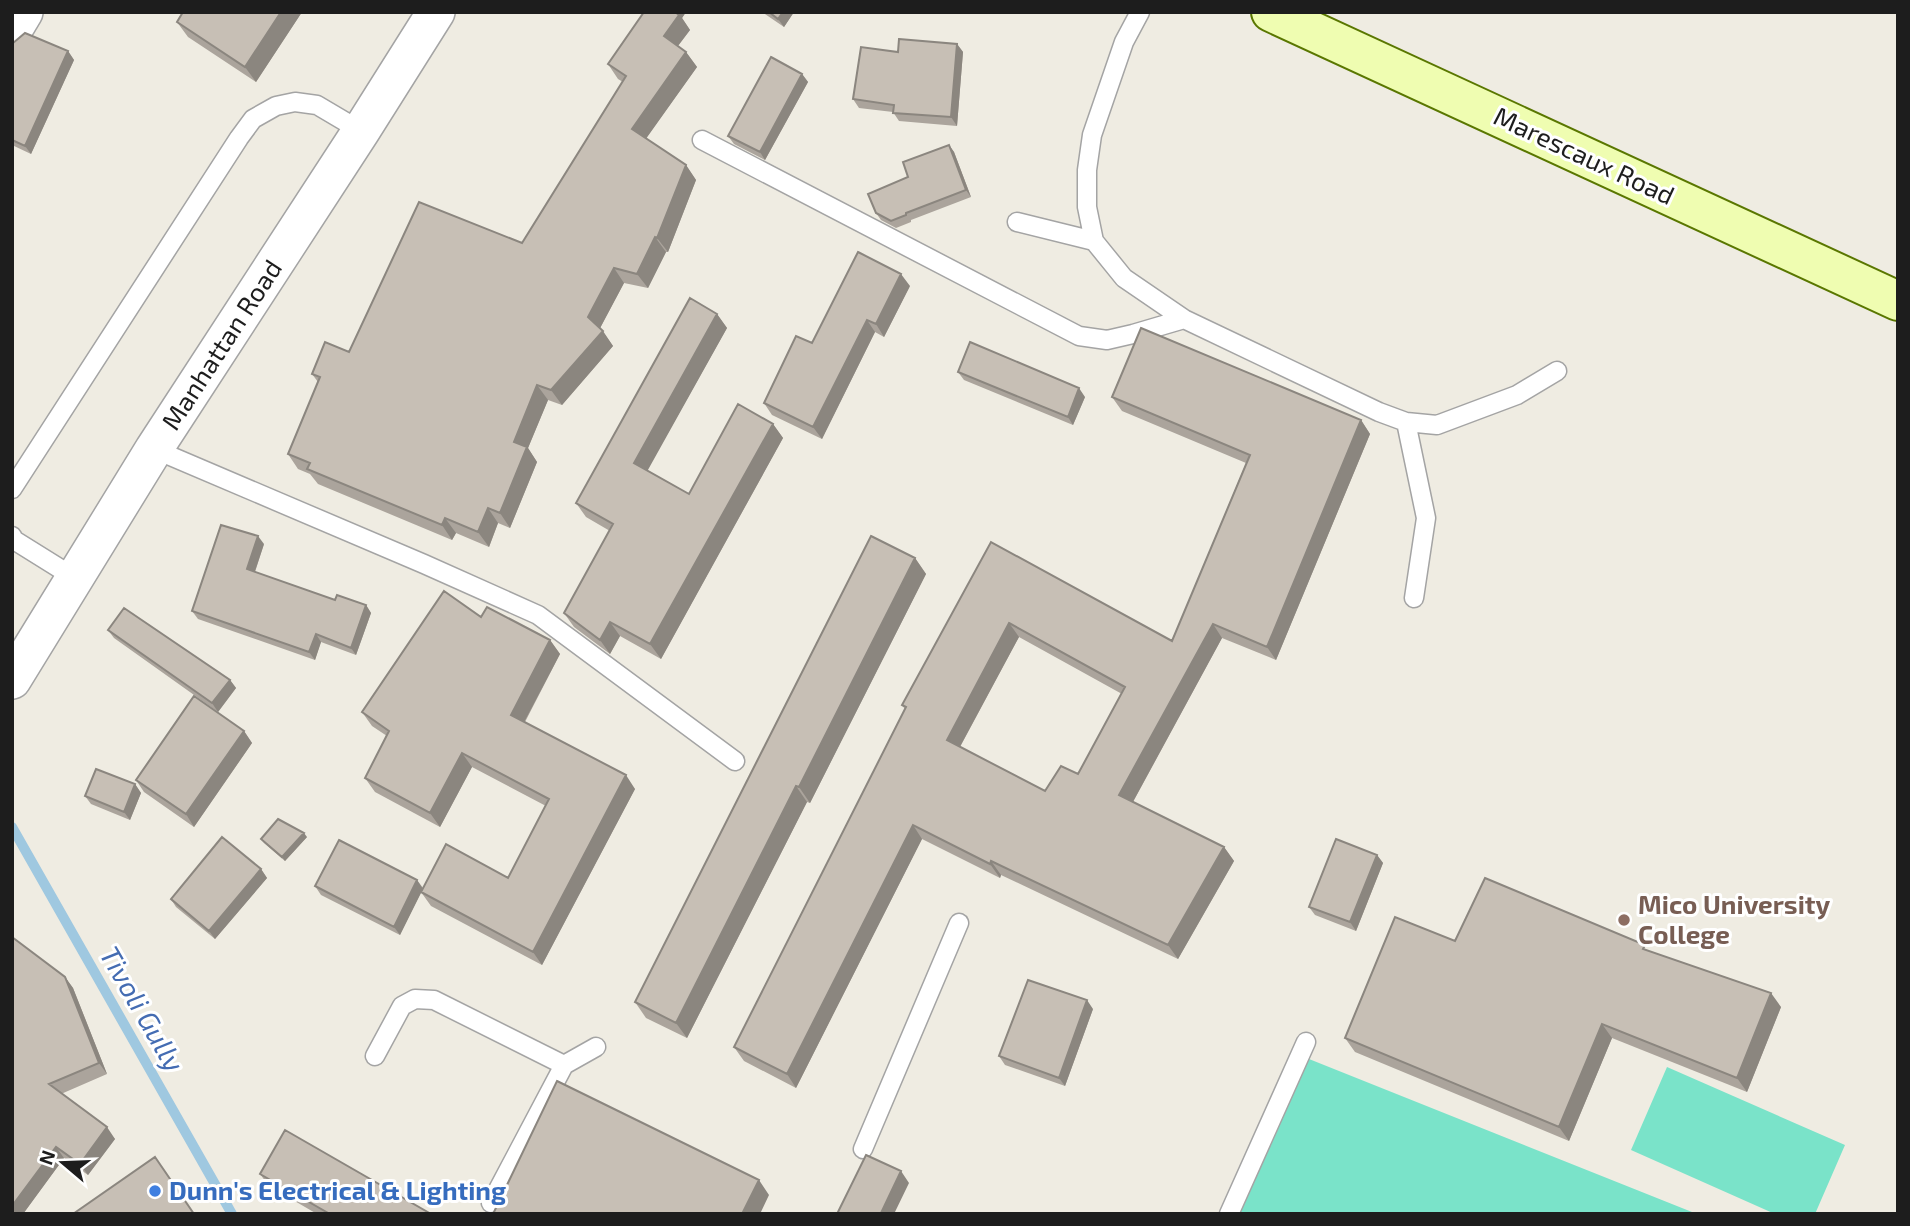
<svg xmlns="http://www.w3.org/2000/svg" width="1910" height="1226" font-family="'Exo 2',sans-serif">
	<rect width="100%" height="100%" fill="#efece2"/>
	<path fill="#7ae3c9" d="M 1309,1059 L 1697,1214 L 1238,1214 Z
		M 1667,1067 L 1845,1145 L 1815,1214 L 1775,1214 L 1631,1150 Z"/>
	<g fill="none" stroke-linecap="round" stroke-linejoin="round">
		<path stroke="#9fc8e0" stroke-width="10" d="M 12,827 L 232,1214"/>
		<defs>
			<path id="service" d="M 1140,12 L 1124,42 L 1092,135 L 1087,170 L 1087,207 L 1094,241 L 1124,278 L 1184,319 L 1379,412 L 1406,422 L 1437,425 L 1517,395 L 1557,371
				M 702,140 L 1079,336 L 1107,340 L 1133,334 L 1184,319
				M 1017,222 L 1094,241
				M 1406,422 L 1426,518 L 1414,598
				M 154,449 L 424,564 L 538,615 L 735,761
				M 12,489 L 239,138 L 253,119 L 276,106 L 295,102 L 317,105 L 361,131
				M 12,536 L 14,540 L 75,578
				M 375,1056 L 402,1006 L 415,999 L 434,1000 L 564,1065
				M 863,1149 L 959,923
				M 491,1203 L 564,1065 L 596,1047
				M 1229,1214 L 1306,1042"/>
			<path id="minor" d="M 12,32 L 24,12
				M 12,680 L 154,449 L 361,131 L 436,12"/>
			<path id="secondary" d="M 1271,12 L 1898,301"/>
		</defs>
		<use href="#service" stroke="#a4a4a4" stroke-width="21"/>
		<use href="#minor" stroke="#a4a4a4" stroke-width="40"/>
		<use href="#secondary" stroke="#5a7700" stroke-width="42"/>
		<use href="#service" stroke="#fff" stroke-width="18"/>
		<use href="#minor" stroke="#fff" stroke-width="37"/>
		<use href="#secondary" stroke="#effdb1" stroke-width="38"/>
	</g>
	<path fill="#aba49c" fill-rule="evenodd" d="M 183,12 L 302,12 L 256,82 L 188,37 L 177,22 Z
		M 644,12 L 686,12 L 682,18 L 690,30 L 678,46 L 686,52 L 697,67 L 646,138 L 686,165 L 696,180 L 668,252 L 666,252 L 648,288 L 624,283 L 600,328 L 613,346 L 562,405 L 548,400 L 528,448 L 537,462 L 510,528 L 498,523 L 489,547 L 456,533 L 452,540 L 318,484 L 310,474 L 298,469 L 288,454 L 318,382 L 312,374 L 349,352 L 522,243 L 623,82 L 618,79 L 608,64 Z
		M 762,12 L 794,12 L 784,27 Z
		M 957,44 L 963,52 L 957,126 L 899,121 L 893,112 L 859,108 L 853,99 L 898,52 Z
		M 12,46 L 68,51 L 74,60 L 31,154 L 12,145 Z
		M 802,74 L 808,82 L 765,160 L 734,144 L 728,136 Z
		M 949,145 L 954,152 L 971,197 L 911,220 L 911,222 L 896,228 L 881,220 L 876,213 L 908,177 Z
		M 910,286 L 884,337 L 875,332 L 822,439 L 772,415 L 764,403 Z
		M 717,314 L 727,328 L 647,470 L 689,494 L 773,424 L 783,438 L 661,659 L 620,636 L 610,654 L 574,627 L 564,613 L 610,531 L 586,517 L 576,503 Z
		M 958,372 L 1085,397 L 1073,425 L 964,380 Z
		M 1112,397 L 1361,420 L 1370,434 L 1276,660 L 1222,638 L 1133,802 L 1224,847 L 1234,861 L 1178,959 L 1001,875 L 1000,878 L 922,839 L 796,1088 L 744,1061 L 734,1047 L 905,709 L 902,705 L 991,542 L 1172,641 L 1246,463 L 1122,411 ZM 1019,637 L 1122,694 L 1078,774 L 1045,791 L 960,747 Z
		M 264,544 L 255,572 L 335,600 L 366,605 L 371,613 L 356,655 L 321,642 L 315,660 L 198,619 L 192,611 Z
		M 915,558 L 926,574 L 810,803 L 807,802 L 687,1038 L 646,1018 L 635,1002 Z
		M 481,617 L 550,640 L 560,654 L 525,722 L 635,789 L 542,965 L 431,906 L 421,892 L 400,935 L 321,895 L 315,886 L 417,880 L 423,888 L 508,878 L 546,806 L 472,767 L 440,827 L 375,792 L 365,778 L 387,736 L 372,726 L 362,712 Z
		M 108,630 L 230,680 L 236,688 L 218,712 L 114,638 Z
		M 244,731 L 252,743 L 194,827 L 144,792 L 136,780 Z
		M 135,784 L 141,793 L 130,820 L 91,804 L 85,796 Z
		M 307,837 L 285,861 L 264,843 L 261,839 Z
		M 1377,855 L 1383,863 L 1356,931 L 1315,915 L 1309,907 Z
		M 261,869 L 267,878 L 215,939 L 176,907 L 171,899 Z
		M 1455,941 L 1649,951 L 1781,1007 L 1747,1092 L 1612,1038 L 1569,1141 L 1355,1052 L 1345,1038 Z
		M 65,977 L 73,988 L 107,1074 L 61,1094 L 115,1139 L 88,1175 L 64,1158 L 23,1214 L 12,1214 Z
		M 1093,1009 L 1065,1086 L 1005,1065 L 999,1056 Z
		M 260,1174 L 431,1214 L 317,1214 L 269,1186 Z"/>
	<path fill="#8b867f" d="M 281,12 L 302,12 L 256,82 L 245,67 Z
		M 672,12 L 686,12 L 682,18 L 690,30 L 674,51 L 664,36 Z
		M 783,12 L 794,12 L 784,27 L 778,19 Z
		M 957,44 L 963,52 L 957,126 L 951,117 Z
		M 68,51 L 74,60 L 31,154 L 25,146 Z
		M 686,52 L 697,67 L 643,143 L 632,129 Z
		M 802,74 L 808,82 L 765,160 L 760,152 Z
		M 949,145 L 954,152 L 971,197 L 966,190 Z
		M 686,165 L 696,180 L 668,252 L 657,238 Z
		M 655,237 L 666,252 L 648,288 L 637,274 Z
		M 614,268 L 624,283 L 598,332 L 588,317 Z
		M 901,274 L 910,286 L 884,337 L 876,324 Z
		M 717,314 L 727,328 L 644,477 L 634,463 Z
		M 867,320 L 875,332 L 822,439 L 813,427 Z
		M 603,331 L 613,346 L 562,405 L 551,390 Z
		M 537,385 L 548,400 L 528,448 L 537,462 L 510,528 L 500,513 L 514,442 Z
		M 1079,388 L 1085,397 L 1073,425 L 1068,417 Z
		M 1361,420 L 1370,434 L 1276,660 L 1267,647 Z
		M 773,424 L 783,438 L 661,659 L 650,644 Z
		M 488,508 L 498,523 L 489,547 L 478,532 Z
		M 445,518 L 456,533 L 452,540 L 442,525 Z
		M 258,536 L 264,544 L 253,577 L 247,569 Z
		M 915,558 L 926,574 L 810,803 L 799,787 Z
		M 366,605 L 371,613 L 356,655 L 351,648 Z
		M 610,622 L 620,636 L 610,654 L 600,640 Z
		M 1009,623 L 1019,637 L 956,754 L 947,740 Z
		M 1213,624 L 1222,638 L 1129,809 L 1119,795 Z
		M 316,634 L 321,642 L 315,660 L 309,652 Z
		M 550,640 L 560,654 L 521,728 L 511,715 Z
		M 230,680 L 236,688 L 218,712 L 212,703 Z
		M 244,731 L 252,743 L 194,827 L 186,814 Z
		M 462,753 L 472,767 L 440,827 L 430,813 Z
		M 626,775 L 635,789 L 542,965 L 533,952 Z
		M 135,784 L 141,793 L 130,820 L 124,812 Z
		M 796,786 L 807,802 L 687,1038 L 676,1023 Z
		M 913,825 L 922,839 L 796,1088 L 787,1074 Z
		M 304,833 L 307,837 L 285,861 L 282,857 Z
		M 1224,847 L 1234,861 L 1178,959 L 1168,945 Z
		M 1377,855 L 1383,863 L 1356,931 L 1350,922 Z
		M 991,861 L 1001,875 L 1000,878 L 990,864 Z
		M 261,869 L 267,878 L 215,939 L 209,931 Z
		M 417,880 L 423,889 L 400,935 L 394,927 Z
		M 65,977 L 73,988 L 107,1074 L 99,1063 Z
		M 1771,993 L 1781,1007 L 1747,1092 L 1737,1078 Z
		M 1087,1000 L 1093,1009 L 1065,1086 L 1059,1078 Z
		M 1602,1024 L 1612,1038 L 1569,1141 L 1559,1127 Z
		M 107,1127 L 115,1139 L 88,1175 L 80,1164 Z
		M 56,1147 L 64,1158 L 23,1214 L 12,1214 L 12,1206 Z
		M 901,1171 L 909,1183 L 894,1214 L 881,1214 L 881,1213 Z
		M 759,1180 L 769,1195 L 760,1214 L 742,1214 Z"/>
	<path fill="#c7bfb5" stroke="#8b867f" stroke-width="2" fill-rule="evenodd" d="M 183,12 L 281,12 L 245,67 L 177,22 Z
		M 644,12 L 675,12 L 679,15 L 664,36 L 686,52 L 632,129 L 686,165 L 657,238 L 655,237 L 637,274 L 614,268 L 588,317 L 603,331 L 551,390 L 537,385 L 514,442 L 527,447 L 500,513 L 488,508 L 478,532 L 445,518 L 442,525 L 307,469 L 310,463 L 288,454 L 320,377 L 312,374 L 325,342 L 349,352 L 419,202 L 522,243 L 626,76 L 608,64 Z
		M 769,12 L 783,12 L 778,19 Z
		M 25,33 L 68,51 L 25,146 L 12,140 L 12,46 L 13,43 Z
		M 899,39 L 957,44 L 951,117 L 893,113 L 894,105 L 853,99 L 861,47 L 898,52 Z
		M 771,57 L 802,74 L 760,152 L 728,136 Z
		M 949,145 L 966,190 L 906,213 L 906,215 L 891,221 L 876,213 L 868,194 L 908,177 L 903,162 Z
		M 858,252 L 901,274 L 876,324 L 867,320 L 813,427 L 764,403 L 796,336 L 812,343 Z
		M 690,298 L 717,314 L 634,463 L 689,494 L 738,404 L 773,424 L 650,644 L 610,622 L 600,640 L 564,613 L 613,524 L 576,503 Z
		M 1141,328 L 1361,420 L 1267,647 L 1213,624 L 1119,795 L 1224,847 L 1168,945 L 991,861 L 990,864 L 913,825 L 787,1074 L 734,1047 L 906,707 L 902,705 L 991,542 L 1172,641 L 1250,455 L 1112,397 ZM 1009,623 L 1125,687 L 1078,774 L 1061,766 L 1045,791 L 947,740 Z
		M 970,342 L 1079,388 L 1068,417 L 958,372 Z
		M 221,525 L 258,536 L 247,569 L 335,600 L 337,595 L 366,605 L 351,648 L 316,634 L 309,652 L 192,611 Z
		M 871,536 L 915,558 L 799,787 L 796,786 L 676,1023 L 635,1002 Z
		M 444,591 L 481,617 L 487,607 L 550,640 L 511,715 L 626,775 L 533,952 L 421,892 L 446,844 L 508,878 L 549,799 L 462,753 L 430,813 L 365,778 L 389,731 L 362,712 Z
		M 124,608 L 230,680 L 212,703 L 108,630 Z
		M 194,696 L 244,731 L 186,814 L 136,780 Z
		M 96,769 L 135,784 L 124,812 L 85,796 Z
		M 278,819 L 304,833 L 282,857 L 261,839 Z
		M 222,837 L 261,869 L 209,931 L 171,899 Z
		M 1336,839 L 1377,855 L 1350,922 L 1309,907 Z
		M 339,840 L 417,880 L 394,927 L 315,886 Z
		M 1485,878 L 1645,945 L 1643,949 L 1771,993 L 1737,1078 L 1602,1024 L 1559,1127 L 1345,1038 L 1395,917 L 1455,941 Z
		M 12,937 L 65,977 L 99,1063 L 49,1084 L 107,1127 L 80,1164 L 56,1147 L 12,1206 Z
		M 1028,980 L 1087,1000 L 1059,1078 L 999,1056 Z
		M 557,1081 L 759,1180 L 742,1214 L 493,1214 Z
		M 285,1130 L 431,1214 L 330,1214 L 260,1174 Z
		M 866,1155 L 901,1171 L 881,1213 L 883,1214 L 837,1214 Z
		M 155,1157 L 194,1214 L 73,1214 Z"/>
	<circle fill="#8d6e63" stroke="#fff" stroke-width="2.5" cx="1624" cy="920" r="7"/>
	<circle fill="#3f7fe0" stroke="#fff" stroke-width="2.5" cx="155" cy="1191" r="7"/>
	<g text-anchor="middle" stroke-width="6" stroke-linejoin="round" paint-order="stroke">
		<g font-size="26" fill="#1d1d1d" stroke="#fff">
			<text transform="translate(1584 156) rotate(25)" y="9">Marescaux Road</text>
			<text transform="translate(222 345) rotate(-57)" y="9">Manhattan Road</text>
		</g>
		<g font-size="26" font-weight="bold" fill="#785e54" stroke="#fff" text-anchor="start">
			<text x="1638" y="914">Mico University<tspan x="1638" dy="30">College</tspan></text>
		</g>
		<g font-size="26" font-weight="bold" fill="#366cbe" stroke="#fff" text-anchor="start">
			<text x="169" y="1200">Dunn's Electrical &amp; Lighting</text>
		</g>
		<g font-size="28" font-style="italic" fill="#446cb2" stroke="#fff">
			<text transform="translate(142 1009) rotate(60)" y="10">Tivoli Gully</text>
		</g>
	</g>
	<rect width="1910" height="1226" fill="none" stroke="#1d1d1d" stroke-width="28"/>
	<g transform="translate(63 1163) rotate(289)" stroke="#ffffff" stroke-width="5" paint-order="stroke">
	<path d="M0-5L12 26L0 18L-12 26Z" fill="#1d1d1d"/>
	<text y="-10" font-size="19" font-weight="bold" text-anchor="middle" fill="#1d1d1d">N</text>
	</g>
</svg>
